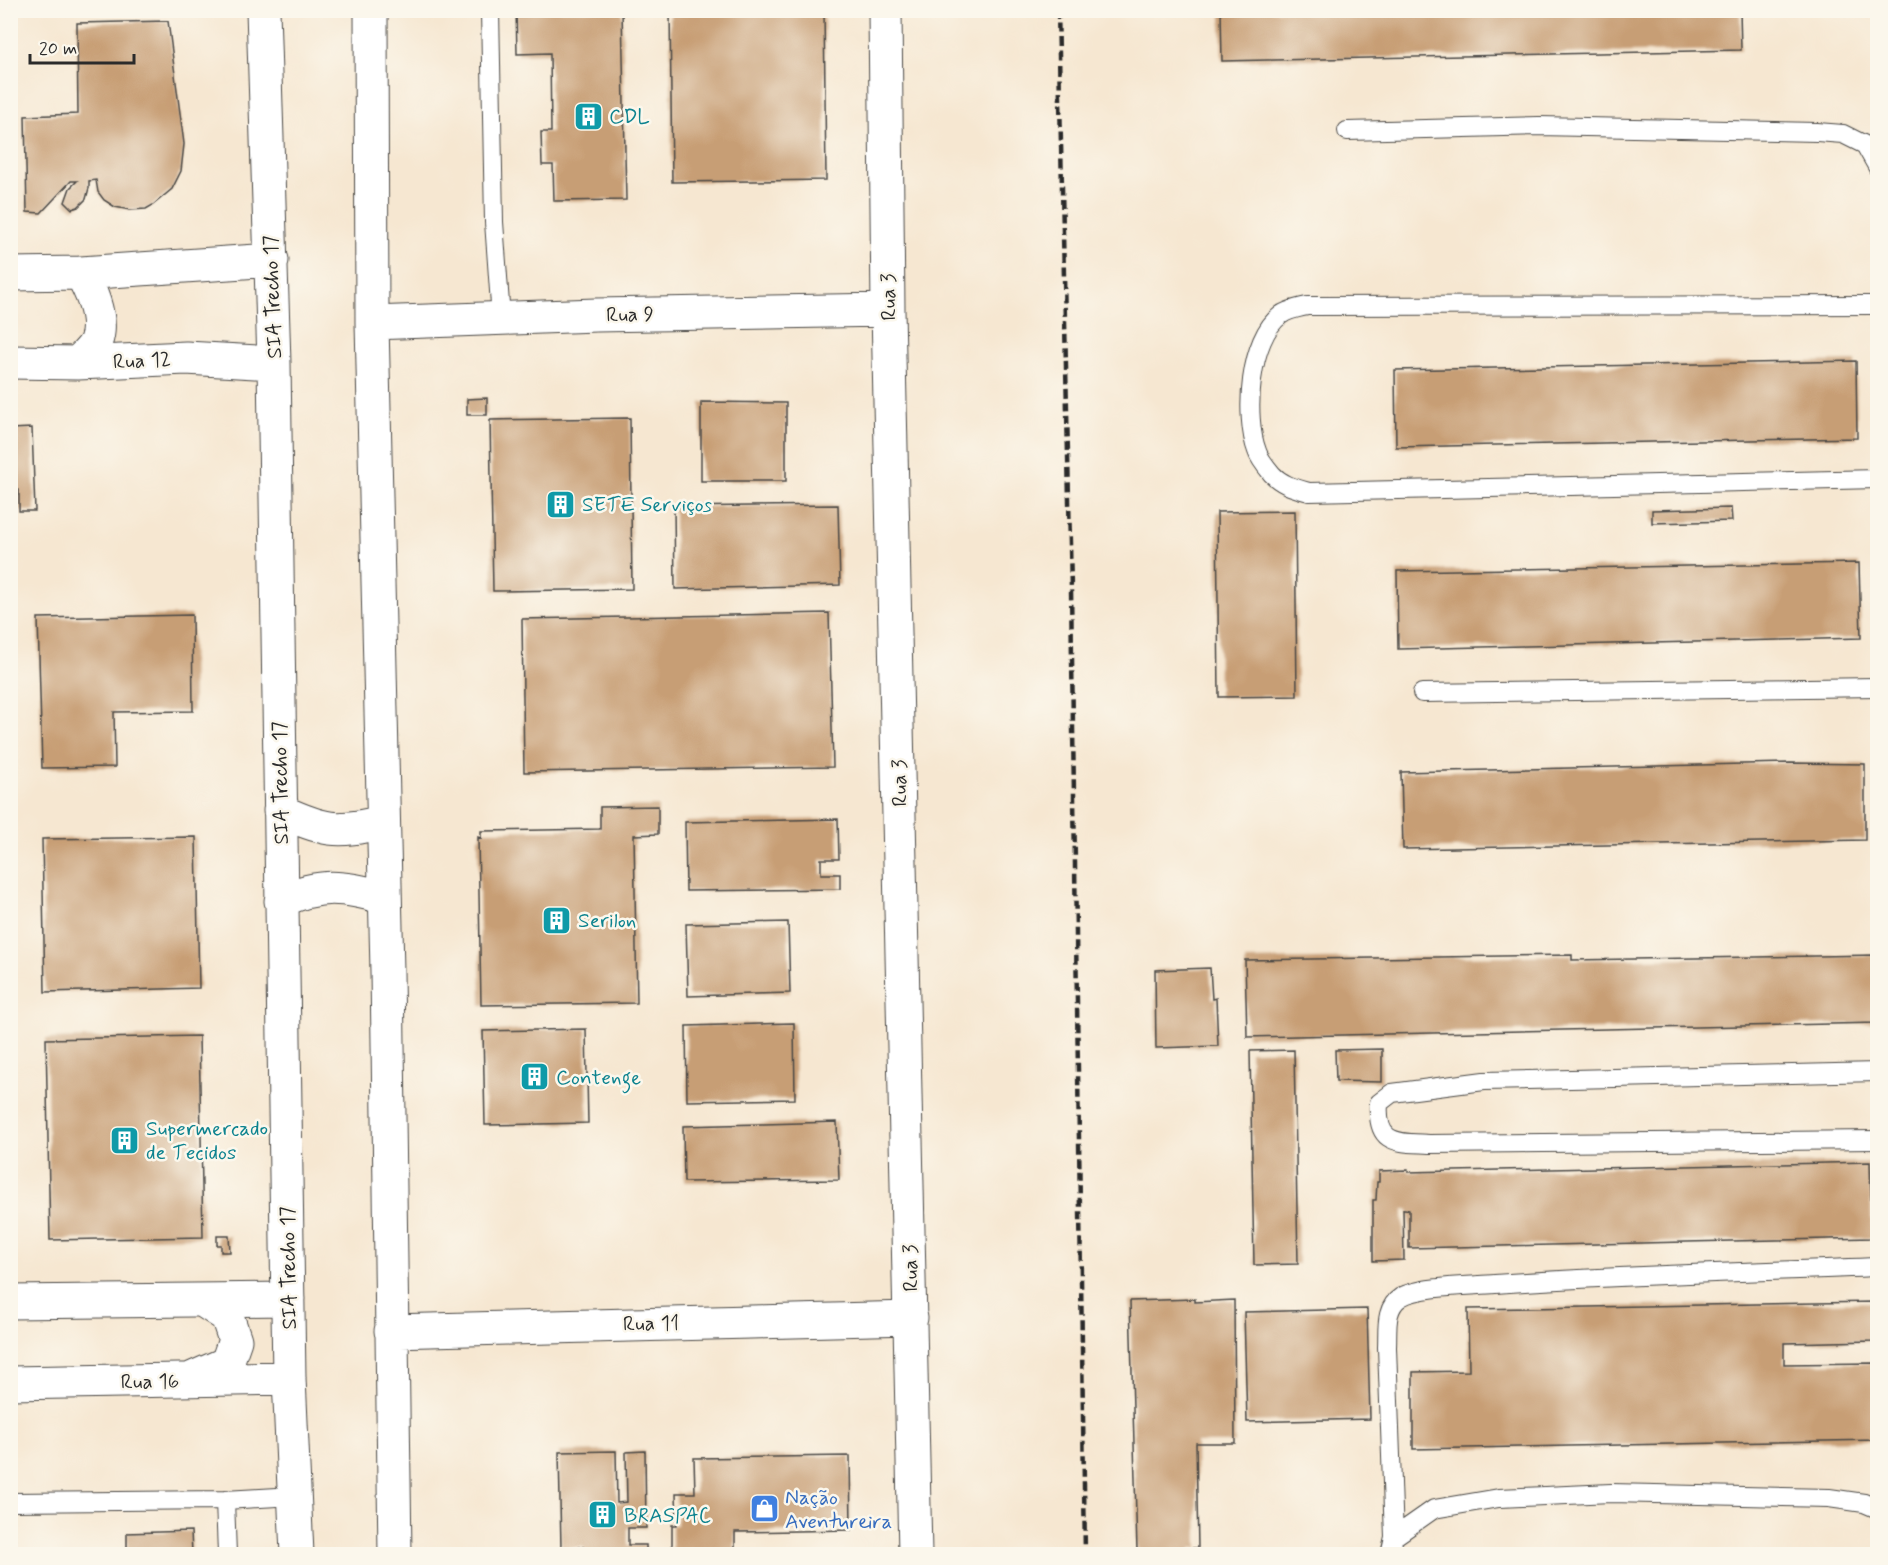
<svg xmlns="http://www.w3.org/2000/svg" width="1888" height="1565" font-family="Mynerve,sans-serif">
	<rect width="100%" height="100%" fill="#fbf7ec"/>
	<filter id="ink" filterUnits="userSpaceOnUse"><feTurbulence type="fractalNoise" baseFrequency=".0167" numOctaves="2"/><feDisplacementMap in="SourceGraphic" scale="12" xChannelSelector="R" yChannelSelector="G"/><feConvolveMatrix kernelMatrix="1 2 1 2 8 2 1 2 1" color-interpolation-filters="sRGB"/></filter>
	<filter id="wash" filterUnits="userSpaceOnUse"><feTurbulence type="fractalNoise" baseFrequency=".008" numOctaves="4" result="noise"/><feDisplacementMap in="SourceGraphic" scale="24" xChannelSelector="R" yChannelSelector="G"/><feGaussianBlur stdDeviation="1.35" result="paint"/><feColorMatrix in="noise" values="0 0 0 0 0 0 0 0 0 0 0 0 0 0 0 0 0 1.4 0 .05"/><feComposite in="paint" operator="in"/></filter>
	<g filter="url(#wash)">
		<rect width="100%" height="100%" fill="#f6e7d1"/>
		<g id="blocks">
			<path fill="#c79e74" d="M 438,10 L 460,10 L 460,13 L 438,14 Z
				M 516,10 L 622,10 L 626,200 L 554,201 L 553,165 L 542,165 L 541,132 L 551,132 L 550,53 L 517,54 Z
				M 670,10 L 824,10 L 826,180 L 672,182 Z
				M 1221,10 L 1740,10 L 1741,50 L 1222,61 Z
				M 168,21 L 184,144 L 181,171 L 172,189 L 153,205 L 146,209 L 130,210 L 115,207 L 104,200 L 98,192 L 96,180 L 89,181 L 89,188 L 86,199 L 78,207 L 72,209 L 65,202 L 70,188 L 77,181 L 71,181 L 41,213 L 27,212 L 25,116 L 78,114 L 77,23 Z
				M 1856,361 L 1857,438 L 1396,447 L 1395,370 Z
				M 487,398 L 487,415 L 467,415 L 467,399 Z
				M 701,402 L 786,403 L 786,481 L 701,481 Z
				M 630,418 L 632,589 L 493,591 L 490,420 Z
				M 32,428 L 35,511 L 19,511 L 19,490 L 10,490 L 10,429 Z
				M 838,505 L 840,585 L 675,589 L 674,507 Z
				M 1731,508 L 1732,521 L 1652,523 L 1652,510 Z
				M 1295,511 L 1297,696 L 1219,697 L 1217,512 Z
				M 1859,563 L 1861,638 L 1398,649 L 1397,571 Z
				M 829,613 L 833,767 L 524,772 L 522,619 Z
				M 192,615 L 193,711 L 114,712 L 115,767 L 42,768 L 38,618 Z
				M 1790,763 L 1865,764 L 1865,840 L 1403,849 L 1401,772 Z
				M 658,806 L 658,834 L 634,835 L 637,1003 L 481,1005 L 478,837 L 481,838 L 481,831 L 600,829 L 600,807 Z
				M 838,819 L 839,859 L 821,859 L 821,874 L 840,874 L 840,889 L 686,891 L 685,822 Z
				M 196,837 L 199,988 L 45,992 L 42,839 Z
				M 788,922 L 790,993 L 688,996 L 686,924 Z
				M 1572,955 L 1572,960 L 1878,955 L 1878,1023 L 1247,1037 L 1245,960 Z
				M 1210,968 L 1212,999 L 1216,998 L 1218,1046 L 1156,1048 L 1155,970 Z
				M 794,1023 L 795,1099 L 687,1101 L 686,1026 Z
				M 586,1029 L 588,1123 L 485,1125 L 483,1031 Z
				M 199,1036 L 203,1237 L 50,1240 L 46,1039 Z
				M 1382,1049 L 1382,1082 L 1336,1081 L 1335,1050 Z
				M 1294,1050 L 1298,1264 L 1254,1265 L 1250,1051 Z
				M 837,1122 L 839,1180 L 684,1182 L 683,1126 Z
				M 1870,1162 L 1872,1238 L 1409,1248 L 1409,1210 L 1405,1209 L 1403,1209 L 1404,1260 L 1373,1261 L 1373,1200 L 1376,1200 L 1377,1182 L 1379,1182 L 1379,1171 L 1408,1170 L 1408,1172 Z
				M 217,1236 L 229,1236 L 230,1252 L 221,1252 L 221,1245 L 217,1245 Z
				M 1195,1299 L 1195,1302 L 1234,1300 L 1235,1443 L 1196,1443 L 1198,1548 L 1191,1548 L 1191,1554 L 1143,1554 L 1143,1550 L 1137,1550 L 1130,1301 Z
				M 1875,1302 L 1875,1341 L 1784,1343 L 1784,1364 L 1876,1363 L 1878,1440 L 1413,1449 L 1413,1372 L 1469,1371 L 1468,1309 Z
				M 1367,1309 L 1370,1419 L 1247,1422 L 1244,1312 Z
				M 616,1451 L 617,1503 L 627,1502 L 626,1452 L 645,1451 L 646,1528 L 628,1528 L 628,1545 L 646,1545 L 646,1554 L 584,1554 L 584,1547 L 561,1548 L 559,1452 Z
				M 850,1456 L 851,1530 L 735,1532 L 735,1551 L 672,1552 L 672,1525 L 677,1525 L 676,1493 L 695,1493 L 694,1458 Z
				M 191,1531 L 192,1554 L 127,1554 L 127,1533 Z"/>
		</g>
	</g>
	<g filter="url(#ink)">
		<use href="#blocks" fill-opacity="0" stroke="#494744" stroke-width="1.5"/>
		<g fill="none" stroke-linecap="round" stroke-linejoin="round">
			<defs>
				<path id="lane" d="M 490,10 L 494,222 L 501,318
					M 1347,131 L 1539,126 L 1817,132 L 1843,134 L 1865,145 L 1878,168
					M 1878,305 L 1307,306 C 1299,308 1287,310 1281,315 C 1249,338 1244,417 1257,451 C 1259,458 1267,468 1272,474 C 1282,485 1295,488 1309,492 L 1878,479
					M 1422,693 L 1878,687
					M 1878,1072 L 1484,1081 L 1392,1093 L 1379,1103 C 1376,1145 1396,1142 1429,1144 L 1878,1140
					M 225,1500 L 227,1554
					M 10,1502 L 225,1500 L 295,1496
					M 1394,1537 L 1387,1347 C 1388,1330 1384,1308 1401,1297 C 1419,1286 1472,1286 1495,1284 C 1622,1275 1750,1272 1878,1267
					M 1390,1554 L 1394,1537 L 1434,1509 L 1499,1498 L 1611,1493 L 1829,1498 L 1864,1503 L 1878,1509"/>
				<path id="secondary" d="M 263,10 L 274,363 L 289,1378 L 297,1554
					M 371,10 L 372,323 L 387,971 L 395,1554
					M 885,10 L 888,310 L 915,1554
					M 10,274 L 81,273 L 272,260
					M 372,323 L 596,315 L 888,310
					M 10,362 L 78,363 L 186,358 L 274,363
					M 78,363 C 84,356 93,349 96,341 C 104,319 91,291 81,273
					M 280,811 C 325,830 334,834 382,822
					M 281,901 C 320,883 344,886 385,898
					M 10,1302 L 288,1299
					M 391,1331 L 911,1318
					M 193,1378 L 227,1363 L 235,1340 L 227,1316 L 202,1300
					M 10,1383 L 289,1378"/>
			</defs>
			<use href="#lane" stroke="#494744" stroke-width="20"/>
			<use href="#secondary" stroke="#494744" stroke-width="35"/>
			<use href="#lane" stroke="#fff" stroke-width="18"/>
			<use href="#secondary" stroke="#fff" stroke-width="33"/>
			<path stroke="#2b2b2b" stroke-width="4.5" stroke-dasharray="9 4.5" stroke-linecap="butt" d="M 1058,10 L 1071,589 L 1085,1554"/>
		</g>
	</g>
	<defs>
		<symbol id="building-square" viewBox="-11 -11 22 22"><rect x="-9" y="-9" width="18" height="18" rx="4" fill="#0f9aa8" stroke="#fbf7ec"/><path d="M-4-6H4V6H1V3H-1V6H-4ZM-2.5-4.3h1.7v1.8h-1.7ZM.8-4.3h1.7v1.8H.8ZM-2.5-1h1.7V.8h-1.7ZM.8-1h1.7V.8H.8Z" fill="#fff"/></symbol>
		<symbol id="shop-square" viewBox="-11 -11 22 22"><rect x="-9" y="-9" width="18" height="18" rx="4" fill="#3f7fe0" stroke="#fbf7ec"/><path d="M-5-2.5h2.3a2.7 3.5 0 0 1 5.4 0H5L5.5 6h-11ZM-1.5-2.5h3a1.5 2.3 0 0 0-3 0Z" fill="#fff"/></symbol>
	</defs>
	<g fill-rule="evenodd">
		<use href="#building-square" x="572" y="100" width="33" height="33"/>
		<use href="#building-square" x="544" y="488" width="33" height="33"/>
		<use href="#building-square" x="540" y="904" width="33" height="33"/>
		<use href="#building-square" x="518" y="1060" width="33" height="33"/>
		<use href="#building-square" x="108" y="1124" width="33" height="33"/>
		<use href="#shop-square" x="748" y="1492" width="33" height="33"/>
		<use href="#building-square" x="586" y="1498" width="33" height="33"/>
	</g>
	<g text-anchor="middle" stroke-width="5" stroke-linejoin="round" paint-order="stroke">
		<g font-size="21" fill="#0d838f" stroke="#fbf7ec" text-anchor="start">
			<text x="609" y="123">CDL</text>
			<text x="582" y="511">SETE Serviços</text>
			<text x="578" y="927">Serilon</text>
			<text x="556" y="1084">Contenge</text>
			<text x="146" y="1135">Supermercado<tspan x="146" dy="24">de Tecidos</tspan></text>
			<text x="624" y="1522">BRASPAC</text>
		</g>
		<g font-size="21" fill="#2b2b2b" stroke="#fbf7ec">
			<text transform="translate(272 297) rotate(-92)" y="7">SIA Trecho 17</text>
			<text transform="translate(888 297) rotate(-91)" y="7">Rua 3</text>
			<text transform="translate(630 314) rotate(-1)" y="7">Rua 9</text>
			<text transform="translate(142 360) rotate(-3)" y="7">Rua 12</text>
			<text transform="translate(280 783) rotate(-91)" y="7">SIA Trecho 17</text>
			<text transform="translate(899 783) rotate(-91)" y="7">Rua 3</text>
			<text transform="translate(288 1268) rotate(-91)" y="7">SIA Trecho 17</text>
			<text transform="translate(910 1268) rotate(-91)" y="7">Rua 3</text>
			<text transform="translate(651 1323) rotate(-1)" y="7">Rua 11</text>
			<text transform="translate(150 1381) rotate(-1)" y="7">Rua 16</text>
		</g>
		<g font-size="21" fill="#366cbe" stroke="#fbf7ec" text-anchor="start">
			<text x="785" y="1504">Nação<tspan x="785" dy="24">Aventureira</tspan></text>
		</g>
	</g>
	<rect width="1888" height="1565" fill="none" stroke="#fbf7ec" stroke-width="36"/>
	<path d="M30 54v9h104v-9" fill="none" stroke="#2b2b2b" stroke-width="3"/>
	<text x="39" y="54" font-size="18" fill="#2b2b2b" stroke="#fbf7ec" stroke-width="4.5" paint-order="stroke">20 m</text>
</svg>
